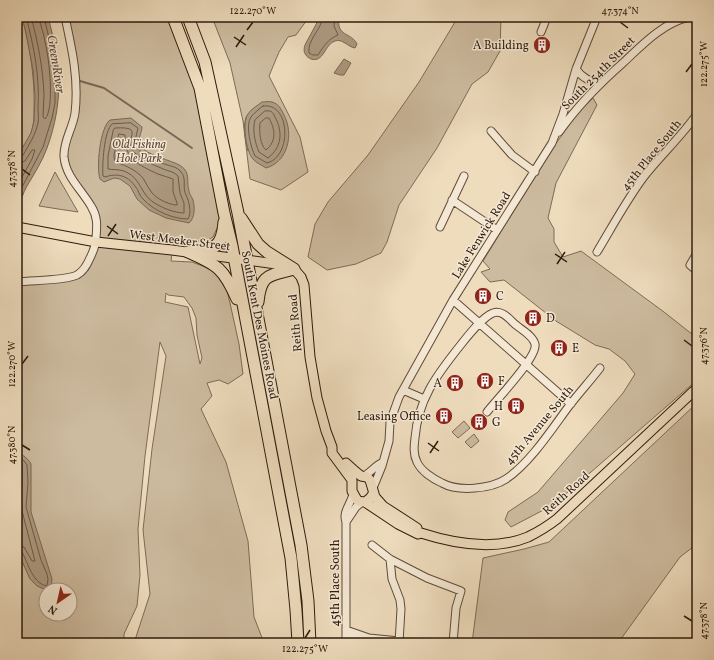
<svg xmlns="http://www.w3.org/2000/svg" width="714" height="660" font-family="Vollkorn,serif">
	<rect width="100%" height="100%" fill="#eedcbd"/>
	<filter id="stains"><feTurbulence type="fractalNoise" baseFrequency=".005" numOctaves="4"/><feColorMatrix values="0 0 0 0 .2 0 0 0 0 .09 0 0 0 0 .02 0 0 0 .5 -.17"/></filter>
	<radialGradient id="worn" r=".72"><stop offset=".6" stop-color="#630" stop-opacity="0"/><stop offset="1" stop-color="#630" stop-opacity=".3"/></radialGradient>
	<path fill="#cdbb9f" stroke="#7e6b56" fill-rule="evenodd" d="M 17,17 L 22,17 C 30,47 35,78 34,109 C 34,117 34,125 31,133 C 28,141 22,149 17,157 Z
		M 65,17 L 173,17 L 191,62 L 224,213 L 213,237 L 205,242 L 174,238 L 171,261 L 192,262 L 213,270 L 220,277 L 226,287 L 230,303 L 239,344 L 243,374 L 228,384 L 219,380 L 207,383 L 212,396 L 201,409 L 226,462 L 248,541 L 254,617 L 264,643 L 134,643 L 150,594 L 143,530 L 152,449 L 166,356 L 160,342 L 145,456 L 138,529 L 140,575 L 137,606 L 124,634 L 124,643 L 17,643 L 17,282 L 78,274 L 94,251 L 97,220 L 65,163 L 76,106 ZM 166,293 L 168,295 L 184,297 L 192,308 L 196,318 L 197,335 L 202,358 L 200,364 L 188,307 L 165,302 ZM 46,590 L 70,590 L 70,614 L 46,614 Z
		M 212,17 L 309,17 L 296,35 L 288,37 L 279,52 L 269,76 L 300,137 L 308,172 L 281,190 L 250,179 L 243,121 L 230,63 ZM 255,107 L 248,151 C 246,141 241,123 248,114 C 250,112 253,109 255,107 Z
		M 458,17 L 501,17 L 500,51 L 488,72 L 472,84 L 437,148 L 399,205 L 387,242 L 381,253 L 356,264 L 327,270 L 308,257 L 315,224 L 328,202 L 368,155 L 419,82 Z
		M 593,98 L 597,105 L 556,183 L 548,218 L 554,229 L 554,242 L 563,257 L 581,251 L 664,312 L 697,338 L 697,380 L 553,505 L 511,527 L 505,520 L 508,512 L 538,492 L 623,393 L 635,374 L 625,361 L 609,349 L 595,345 L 556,321 L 504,280 L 490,282 L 481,272 L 490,269 L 483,261 L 552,149 L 577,114 Z
		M 55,172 L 78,212 L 39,206 Z
		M 697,403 L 697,544 L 680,557 L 618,643 L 472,643 L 483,558 L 524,549 L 549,542 Z
		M 464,421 L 470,428 L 458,438 L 452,432 Z
		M 474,434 L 479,441 L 471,448 L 465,442 Z"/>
	<path fill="#ad9a81" stroke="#7a6753" d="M 22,17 L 48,17 C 61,64 64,101 47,148 C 42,162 34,174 27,186 C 23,193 21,201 17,208 L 17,157 L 31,133 L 34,121 L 35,96 L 33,70 L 26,33 Z
		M 320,17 L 339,17 C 336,37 351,32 357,44 L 355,48 C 348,47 342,38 335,41 C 324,45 324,63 311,59 C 309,58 307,57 306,55 C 303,52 304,46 306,43 Z
		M 344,59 L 351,63 L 344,75 L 340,75 L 334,73 Z
		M 262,102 C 265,102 269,101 272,102 C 279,104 281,109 284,115 C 294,134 288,162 266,168 C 262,165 256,163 253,159 C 246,152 242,122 248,114 C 251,109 257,106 262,102 Z
		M 131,118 L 142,127 C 142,132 137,140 140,145 C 146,156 172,160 181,166 C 191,173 186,182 189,191 C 189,194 192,197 193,200 C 195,207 195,218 189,223 L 166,218 L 149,210 L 137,199 L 130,186 L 120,179 L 114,178 L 104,182 L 100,179 C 96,168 100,127 110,120 Z
		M 17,407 C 20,413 23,422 21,429 C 19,434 16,441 17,447 C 19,455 28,457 31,464 L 31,512 L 52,579 L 51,587 L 46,590 L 37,586 L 30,579 L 17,550 Z"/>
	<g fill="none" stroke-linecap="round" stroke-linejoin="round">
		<path stroke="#6e5a47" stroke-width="1" d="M 31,17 C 38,42 43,69 44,95 C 44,102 43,110 43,117 L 45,119 C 55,108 49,57 45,42 C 44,33 40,25 39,17
			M 323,17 C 321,30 307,40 309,53 L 313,55 L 318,55 C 324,46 328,39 338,35 L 334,26 L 335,17
			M 263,106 C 291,102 292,157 267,163 L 255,156 C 251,148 245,125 251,117 C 254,113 259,109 263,106 Z
			M 265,111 C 271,110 273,112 275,117 C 283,132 282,147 268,158 L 259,152 C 255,143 252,129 255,120 Z
			M 266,118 L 269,118 C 275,129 277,141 266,150 C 260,145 259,131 260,123 Z
			M 131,123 L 138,128 C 137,133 135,139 135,144 C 137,153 154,160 162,163 C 168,166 177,166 181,172 C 187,178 182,188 186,195 C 189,201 192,213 188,219 C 173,219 154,211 143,199 C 139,196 139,190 135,186 C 127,175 117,173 105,177 L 103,176 C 102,165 104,131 112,124 Z
			M 115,128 C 149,126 119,140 136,154 C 143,160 153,165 161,168 C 167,171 173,171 178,176 L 180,193 L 184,203 L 184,213 C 172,213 151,204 145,194 C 138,183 136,176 124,171 C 118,169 113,170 108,169 L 108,156 L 113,131 Z
			M 119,134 L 125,135 C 124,158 138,165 158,174 C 163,176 168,177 173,179 L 173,192 L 177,203 L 177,205 C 169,205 154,198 150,190 C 146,185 145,179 140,175 C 132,168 124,165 115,162 L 114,156 Z
			M 17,159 C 23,158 24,153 27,148 C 32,140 36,132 38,123 C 39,118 38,113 38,108 C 40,78 34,46 26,17
			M 17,164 L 25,161 L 32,150 L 35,150 L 32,159 L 17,186
			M 17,200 L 20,191 L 43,147 L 52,118 L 55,103 L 55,64 L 44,17
			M 17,455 L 25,462 L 27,465 L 28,483 L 26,507 L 41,560 L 47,574 L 48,579 L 47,586 C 33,584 28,563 22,552 L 17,550
			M 17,461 L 22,465 L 22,468 L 21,507 L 35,561 L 32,561 L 24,547 L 17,545"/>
		<path stroke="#7a6753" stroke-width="2" d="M 80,81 L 104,88 L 192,148"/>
		<defs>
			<path id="minor" d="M 541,32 L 547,17
				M 576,69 C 582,78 590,81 600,84
				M 491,131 L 512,155 L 535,172
				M 559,132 C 578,105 600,83 624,62 C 643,44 663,23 689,17
				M 452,200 L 497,230
				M 440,227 L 464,176
				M 597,252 C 612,227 626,201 643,178 C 660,156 681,137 697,114
				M 697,253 L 690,265 L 697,271
				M 17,282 C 33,280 64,281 77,275 C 84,271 87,265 90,258 C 93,252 96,246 96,238 C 97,226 98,217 91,206 C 81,189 66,177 64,157 C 63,141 73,128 75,113 C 79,80 72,49 65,17
				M 453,300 L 571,404
				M 403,390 L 424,399
				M 487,412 C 496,400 538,357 535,344 C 533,336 522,330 516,325 C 510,320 502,309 493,313 C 481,318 467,337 459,347 C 436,376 418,400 415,438 C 414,446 413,454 417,462 C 421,471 433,479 442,483 C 458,492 491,489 506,479 C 530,463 552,429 569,406 C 579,393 590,381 600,368
				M 364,476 C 370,473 377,464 382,463
				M 373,488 L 382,466 L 389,441 L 390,422 L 399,397 L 453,300 L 552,143 L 563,114 L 576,69 L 597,17
				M 346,522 L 356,507 L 362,502
				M 372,545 L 390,559 L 427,578 L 461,591 L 456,608 L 453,643
				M 390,559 L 392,579 L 400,600 L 401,609 L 399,643
				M 346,630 L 369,638 L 399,641
				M 346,636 L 369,643
				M 346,643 L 346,522 C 342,512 351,504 353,494"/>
			<path id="major" d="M 17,227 L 96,242 L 172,250 L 276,264 L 294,269 L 301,277 L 304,285 L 310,357 L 317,398 L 326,431 L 332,447 L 332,453 L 352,480 L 352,491 L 357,500 C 364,504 369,501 373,494
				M 346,463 L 356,472 L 361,476 L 367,477 L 370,480 L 375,497 L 383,506 L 417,528
				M 365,502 L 398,524 L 418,534 L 421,533 C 455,544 494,551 528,537 C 538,532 548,526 557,519 L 697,388"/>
			<path id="highway" d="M 173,17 L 200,88 L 224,213 L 232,246 L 291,558 L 296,610 L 298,643
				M 188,17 L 205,62 L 238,213 L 301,545 L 308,601 L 310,643
				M 241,218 L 258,244 L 267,252 L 294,269
				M 188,252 C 218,265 224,269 237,299
				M 188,252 C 212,250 222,250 224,222
				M 258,302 C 261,273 269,276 294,269"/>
		</defs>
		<use href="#minor" stroke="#5e4b39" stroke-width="9"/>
		<use href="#major" stroke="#2e1b0d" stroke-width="11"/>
		<use href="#highway" stroke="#2e1b0d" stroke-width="13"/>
		<use href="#minor" stroke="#f4e8d4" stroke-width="7"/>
		<use href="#major" stroke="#eedcbd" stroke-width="9"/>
		<use href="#highway" stroke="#eedcbd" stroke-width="11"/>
	</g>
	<path fill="none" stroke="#2e1b0d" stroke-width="1.5" d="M 620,22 L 628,28M 247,30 L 253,22M 234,37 L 246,45M 236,47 L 244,35M 686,72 L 692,64M 22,169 L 30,175M 107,226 L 118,234M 108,236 L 116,224M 555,254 L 567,262M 557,264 L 565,252M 684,340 L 692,346M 22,364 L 28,356M 428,443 L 439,451M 22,445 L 30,450M 430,453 L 438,441M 684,616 L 692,621M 305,638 L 310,630"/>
	<defs>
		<symbol id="building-disc" viewBox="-11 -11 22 22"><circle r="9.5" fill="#8f2418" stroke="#f4e8d4"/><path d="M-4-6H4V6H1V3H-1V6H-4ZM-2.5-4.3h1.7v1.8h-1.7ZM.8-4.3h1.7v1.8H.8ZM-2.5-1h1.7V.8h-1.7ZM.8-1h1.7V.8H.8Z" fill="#fff"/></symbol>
	</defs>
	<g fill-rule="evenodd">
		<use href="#building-disc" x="532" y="35" width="20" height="20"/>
		<use href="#building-disc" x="473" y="286" width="20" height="20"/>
		<use href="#building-disc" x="523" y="308" width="20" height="20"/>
		<use href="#building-disc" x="549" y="338" width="20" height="20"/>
		<use href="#building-disc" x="475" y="371" width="20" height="20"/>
		<use href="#building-disc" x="445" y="373" width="20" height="20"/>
		<use href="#building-disc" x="506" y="396" width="20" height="20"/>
		<use href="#building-disc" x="434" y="406" width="20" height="20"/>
		<use href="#building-disc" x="469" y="412" width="20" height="20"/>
	</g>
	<g text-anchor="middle" stroke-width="3" stroke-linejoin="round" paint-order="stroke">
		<g font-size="12" fill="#2e1b0d" stroke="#f4e8d4" text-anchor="start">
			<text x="529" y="49" text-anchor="end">A Building</text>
			<text x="496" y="300">C</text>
			<text x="546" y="322">D</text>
			<text x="572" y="352">E</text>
			<text x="498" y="385">F</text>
			<text x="442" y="387" text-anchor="end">A</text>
			<text x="503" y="410" text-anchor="end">H</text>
			<text x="431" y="420" text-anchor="end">Leasing Office</text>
			<text x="492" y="426">G</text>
		</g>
		<g font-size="12" fill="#2e1b0d" stroke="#f4e8d4">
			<text transform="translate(598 73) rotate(-45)" y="4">South 254th Street</text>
			<text transform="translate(651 155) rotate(-51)" y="4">45th Place South</text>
			<text transform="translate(481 235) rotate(-58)" y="4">Lake Fenwick Road</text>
			<text transform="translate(180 240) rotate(7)" y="4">West Meeker Street</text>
			<text transform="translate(295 323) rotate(-95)" y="4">Reith Road</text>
			<text transform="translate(260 325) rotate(79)" y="4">South Kent Des Moines Road</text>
			<text transform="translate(539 425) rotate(-50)" y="4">45th Avenue South</text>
			<text transform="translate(566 493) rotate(-42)" y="4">Reith Road</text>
			<text transform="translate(335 583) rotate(-90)" y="4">45th Place South</text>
		</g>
		<g font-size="12" font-style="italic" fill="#5e4b39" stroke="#f4e8d4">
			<text x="139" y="148">Old Fishing<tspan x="139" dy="14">Hole Park</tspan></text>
		</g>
		<g font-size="13" font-style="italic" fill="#614e3b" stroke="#f4e8d4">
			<text transform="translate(57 64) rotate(81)" y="5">Green River</text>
		</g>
	</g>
	<rect width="714" height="660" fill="none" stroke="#eedcbd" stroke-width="44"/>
	<g transform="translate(58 602) rotate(214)"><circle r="19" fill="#f4e8d4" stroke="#a59684"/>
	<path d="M0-3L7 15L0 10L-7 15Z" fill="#8f2418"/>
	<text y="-6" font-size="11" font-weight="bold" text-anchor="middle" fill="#2e1b0d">N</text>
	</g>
	<rect x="22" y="22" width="670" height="616" fill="none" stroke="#2e1b0d" stroke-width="1.5"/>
	<g font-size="10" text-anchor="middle" fill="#2e1b0d">
		<text x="253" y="14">122.270°W</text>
		<text x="620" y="14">47.374°N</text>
		<text transform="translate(703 64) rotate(-90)" y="4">122.275°W</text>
		<text transform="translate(11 169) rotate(-90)" y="4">47.378°N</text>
		<text transform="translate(703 346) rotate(-90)" y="4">47.376°N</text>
		<text transform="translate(11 364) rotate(-90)" y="4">122.270°W</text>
		<text transform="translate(11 445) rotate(-90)" y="4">47.380°N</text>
		<text transform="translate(703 621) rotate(-90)" y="4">47.378°N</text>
		<text x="305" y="652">122.275°W</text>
	</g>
	<rect width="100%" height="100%" filter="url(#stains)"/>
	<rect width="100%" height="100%" fill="url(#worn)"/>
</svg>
